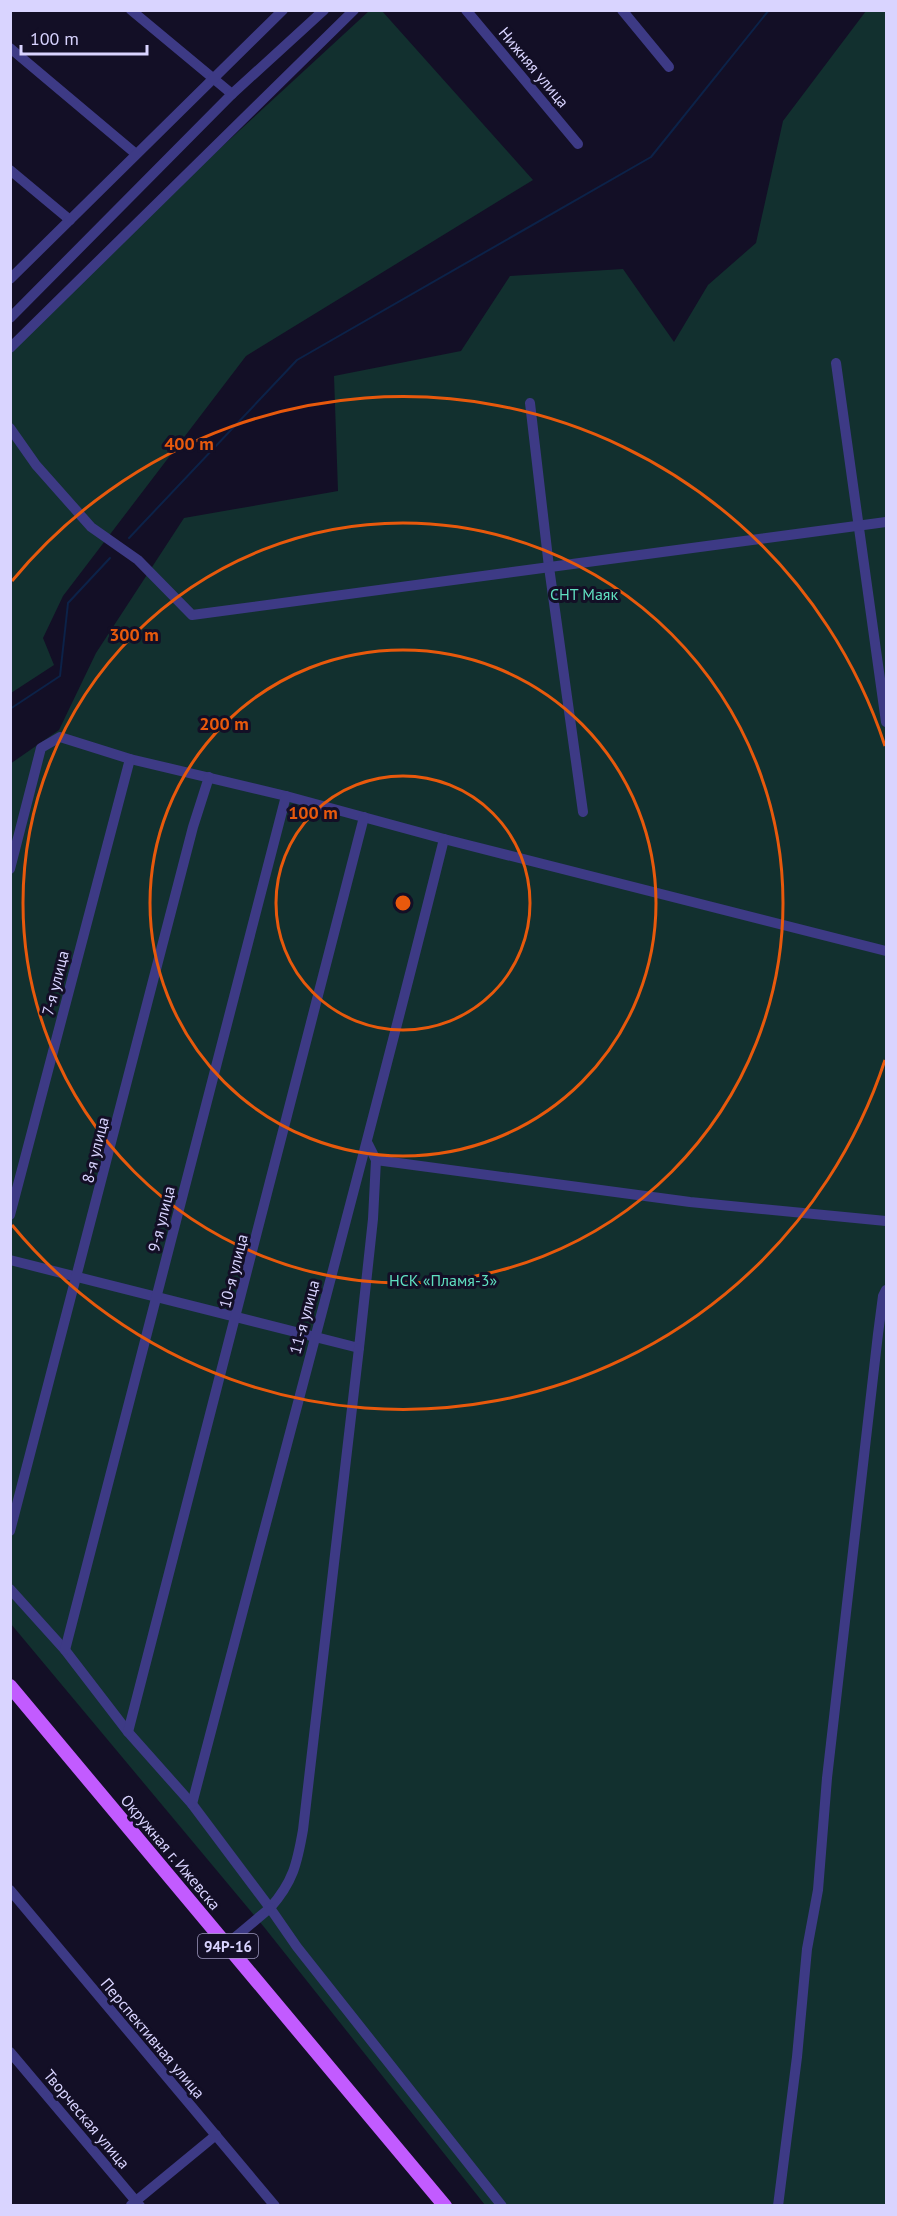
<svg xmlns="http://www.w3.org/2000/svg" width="897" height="2216" viewBox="0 0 897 2216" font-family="'PT Sans',sans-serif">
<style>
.green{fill:#12302f}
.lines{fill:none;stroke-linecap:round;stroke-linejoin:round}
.stream{stroke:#0c2248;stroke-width:2}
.minor{stroke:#3d3a85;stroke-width:10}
.major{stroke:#c25bff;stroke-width:14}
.ring{fill:none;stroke:#e8590c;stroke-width:3}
.labels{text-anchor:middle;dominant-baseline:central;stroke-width:6;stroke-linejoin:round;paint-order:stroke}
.shield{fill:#130f26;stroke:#9e99be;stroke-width:1.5}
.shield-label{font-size:15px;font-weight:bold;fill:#d9d4ff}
.street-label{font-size:16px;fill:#d9d4ff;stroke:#130f26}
.park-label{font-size:16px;fill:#5fe0c0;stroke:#130f26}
.centre{fill:#e8590c;stroke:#130f26;stroke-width:3}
.ring-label{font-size:18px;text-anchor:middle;font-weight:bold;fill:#e8590c;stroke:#130f26;stroke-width:6;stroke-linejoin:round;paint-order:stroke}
</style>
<rect width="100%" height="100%" fill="#130f26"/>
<g class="green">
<polygon points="369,11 382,11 533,180 246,356 63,596 43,638 54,665 11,693 11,341"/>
<polygon points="866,11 886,11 886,2205 485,2205 264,1927 11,1624 10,764 59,730 96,653 184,518 338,491 334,376 461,351 510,276 623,269 674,342 708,285 756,243 783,121"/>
</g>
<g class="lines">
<g class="stream">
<polyline points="129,538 297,360 651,157 769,10"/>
<polyline points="10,709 60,676 68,603 110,558"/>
</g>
<g class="minor">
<polyline points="131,10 232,94"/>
<polyline points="466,10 578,144"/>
<polyline points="622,10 669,67"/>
<polyline points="10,48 136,154"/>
<polyline points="10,170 70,220"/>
<polyline points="10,279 283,10"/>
<polyline points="10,318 232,94 324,10"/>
<polyline points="10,348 354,10"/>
<polyline points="836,363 886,722"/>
<polyline points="530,403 549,567 583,812"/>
<polyline points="10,428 36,465 91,527 138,560 192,615 886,522"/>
<polyline points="10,869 41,748 60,737 130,759 286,796 444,839 886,951"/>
<polyline points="376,1160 690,1202 886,1221"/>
<polyline points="10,1215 130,759"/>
<polyline points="10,1260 359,1348 373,1219 376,1160 368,1144"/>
<polyline points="10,1531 193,827 209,777"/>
<path d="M10 1589 65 1650 128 1732 192 1804 270 1908C293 1882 297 1864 303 1830L359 1348"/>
<polyline points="65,1650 286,796"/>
<polyline points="128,1732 364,817"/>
<path d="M192 1804C276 1482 364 1161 444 839"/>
<polyline points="10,1890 275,2206"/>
<polyline points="227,1944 270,1908 297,1947 502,2206"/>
<polyline points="10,2052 140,2206"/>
<polyline points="131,2205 216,2135"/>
<polyline points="778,2206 797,2057 807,1949 818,1890 827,1778 878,1334 883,1296 886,1290"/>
</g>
<polyline class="major" points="10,1686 445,2206"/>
</g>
<g class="ring">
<circle cx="403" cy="903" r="127"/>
<circle cx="403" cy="903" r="253"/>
<circle cx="403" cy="903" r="380"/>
<path d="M885 1060A507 507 0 0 1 12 1225M12 581A507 507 0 0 1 885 746"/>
</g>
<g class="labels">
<rect class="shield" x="198" y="1934" width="60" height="24" rx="4.5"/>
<g class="shield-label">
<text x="228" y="1946">94Р-16</text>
</g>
<g class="street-label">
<text transform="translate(534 67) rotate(50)">Нижняя улица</text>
<text transform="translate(55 983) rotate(-76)">7-я улица</text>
<text transform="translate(95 1150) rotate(-76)">8-я улица</text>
<text transform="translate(161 1219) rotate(-76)">9-я улица</text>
<text transform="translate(233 1271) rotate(-76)">10-я улица</text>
<text transform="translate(304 1317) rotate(-75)">11-я улица</text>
<text transform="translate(171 1852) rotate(50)">Окружная г. Ижевска</text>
<text transform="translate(153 2038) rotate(50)">Перспективная улица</text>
<text transform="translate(87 2119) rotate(50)">Творческая улица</text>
</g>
<g class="park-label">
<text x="584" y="594">СНТ Маяк</text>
<text x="443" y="1280">НСК «Пламя-3»</text>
</g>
</g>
<circle cx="403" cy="903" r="9" class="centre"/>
<g class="ring-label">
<text x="189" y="450">400 m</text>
<text x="134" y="641">300 m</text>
<text x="224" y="730">200 m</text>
<text x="313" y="819">100 m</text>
</g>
<rect width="897" height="2216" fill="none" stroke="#d9d4ff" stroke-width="24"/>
<path d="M21 45v9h126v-9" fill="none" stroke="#d9d4ff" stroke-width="3"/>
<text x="30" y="45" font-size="18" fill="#d9d4ff" stroke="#130f26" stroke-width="4.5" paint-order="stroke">100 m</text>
</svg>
